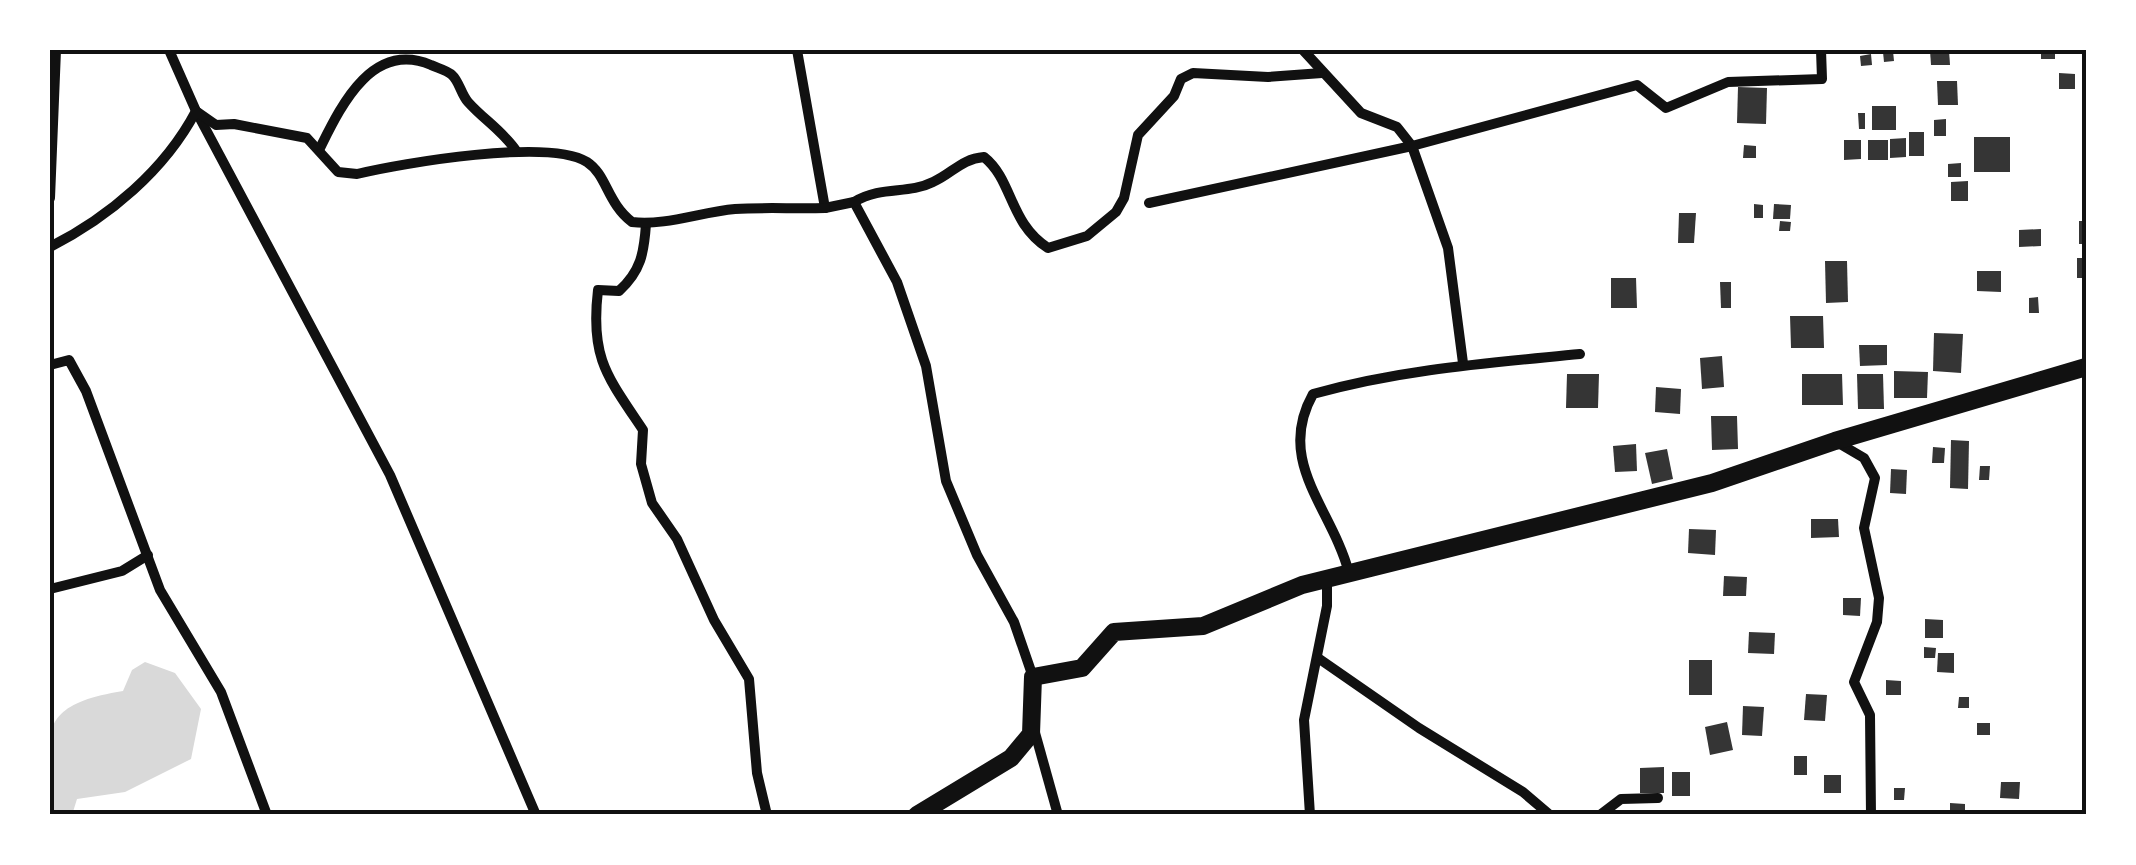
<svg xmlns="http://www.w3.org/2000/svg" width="2136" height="865" viewBox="0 0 2136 865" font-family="'Asap Condensed',sans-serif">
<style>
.water{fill:#d9d9d9}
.building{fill:#353535}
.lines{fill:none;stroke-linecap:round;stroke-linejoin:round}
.minor{stroke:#111;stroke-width:10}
.secondary{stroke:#111;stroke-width:18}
.neatline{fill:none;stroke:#111;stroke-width:4}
</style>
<rect width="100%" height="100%" fill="#fff"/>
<path class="water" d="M145 662 175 673 201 709 191 759 125 792 77 799 72 815H50C50 737 30 706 123 691L132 670Z"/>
<g class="building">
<polygon points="1930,50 1949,50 1950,65 1931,65"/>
<rect x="2041" y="50" width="14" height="9"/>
<polygon points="1893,51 1894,61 1884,62 1883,52"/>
<polygon points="1871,54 1872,65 1861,66 1860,56"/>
<polygon points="2059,73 2075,74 2075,89 2059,89"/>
<polygon points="1937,81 1957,81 1958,105 1938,105"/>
<polygon points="1738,87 1767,88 1766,124 1737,123"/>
<rect x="1872" y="106" width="24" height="24"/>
<polygon points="1858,113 1865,113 1865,129 1859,129"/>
<polygon points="1946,119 1946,136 1934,136 1934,120"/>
<rect x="1909" y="132" width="15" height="24"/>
<rect x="1974" y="137" width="36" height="35"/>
<polygon points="1906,138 1906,157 1890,158 1890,139"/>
<polygon points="1844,140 1861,140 1861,159 1844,160"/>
<rect x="1868" y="140" width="20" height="20"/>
<polygon points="1744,145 1756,146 1756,158 1743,158"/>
<polygon points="1961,163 1961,177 1948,177 1948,164"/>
<polygon points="1968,181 1968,201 1951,201 1951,182"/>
<polygon points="1754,204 1763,205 1763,218 1754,218"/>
<polygon points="1774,204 1791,205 1790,219 1773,219"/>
<polygon points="1679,213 1696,213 1694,243 1678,243"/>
<polygon points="1780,221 1791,222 1790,231 1779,231"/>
<rect x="2079" y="221" width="7" height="23"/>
<polygon points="2041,229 2041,246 2019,247 2019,230"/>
<rect x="2077" y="258" width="9" height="20"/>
<polygon points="1825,261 1847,261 1848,302 1826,303"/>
<polygon points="1977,271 2001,271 2001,292 1977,291"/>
<polygon points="1611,278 1636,278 1637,308 1611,308"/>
<polygon points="1720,282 1731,282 1731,308 1721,308"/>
<polygon points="2038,297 2039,313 2029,313 2029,298"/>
<polygon points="1790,316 1823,316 1824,348 1791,348"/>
<polygon points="1934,333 1963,334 1961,373 1933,371"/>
<polygon points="1859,345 1887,345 1887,365 1860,366"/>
<polygon points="1722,356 1724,387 1702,389 1700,358"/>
<polygon points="1894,371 1928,372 1927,398 1894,398"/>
<polygon points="1567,374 1599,374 1598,408 1566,408"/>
<polygon points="1802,374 1842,374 1843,405 1802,405"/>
<polygon points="1857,374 1883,374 1884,409 1858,409"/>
<polygon points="1656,387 1681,389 1680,414 1655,412"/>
<polygon points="1711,416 1737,416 1738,449 1712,450"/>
<polygon points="1951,440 1969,441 1968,489 1950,488"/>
<polygon points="1636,444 1637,471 1615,472 1613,446"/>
<polygon points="1933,447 1945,448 1944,463 1932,463"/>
<polygon points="1667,449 1673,479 1652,484 1645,453"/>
<polygon points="1980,466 1990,466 1989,480 1979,480"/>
<polygon points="1891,469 1907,470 1906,494 1890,493"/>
<polygon points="1811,519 1838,519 1839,537 1811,538"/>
<polygon points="1689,529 1716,530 1715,555 1688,553"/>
<polygon points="1724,576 1747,577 1746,596 1723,596"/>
<polygon points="1843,598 1861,598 1860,616 1843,615"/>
<polygon points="1925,619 1943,620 1943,638 1925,638"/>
<polygon points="1749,632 1775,633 1774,654 1748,653"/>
<polygon points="1924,647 1936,648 1935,658 1924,658"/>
<polygon points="1938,653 1954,653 1954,673 1937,672"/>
<rect x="1689" y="660" width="23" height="35"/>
<polygon points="1886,680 1901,681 1901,695 1886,695"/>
<polygon points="1806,694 1827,695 1825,721 1804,720"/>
<polygon points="1959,697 1969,697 1969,708 1958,708"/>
<polygon points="1743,706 1764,707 1762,736 1742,735"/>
<polygon points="1727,722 1733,750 1710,755 1705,727"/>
<rect x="1977" y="723" width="13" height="12"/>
<rect x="1794" y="756" width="13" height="19"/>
<polygon points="1664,767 1664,793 1640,793 1640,768"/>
<rect x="1672" y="772" width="18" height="24"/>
<rect x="1824" y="775" width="17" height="18"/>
<polygon points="2001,782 2020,782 2019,799 2000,798"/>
<polygon points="1894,788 1905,788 1904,800 1894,800"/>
<polygon points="1950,803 1965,804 1965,812 1950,811"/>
</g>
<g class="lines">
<g class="minor">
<polyline points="169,50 196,111 390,475 536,815"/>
<polyline points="797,50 825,208 854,202 897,282 926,366 946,481 977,555 1014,622 1033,677"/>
<polyline points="1303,50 1361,113 1397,127 1412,146 1448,248 1463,363"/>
<path d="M320 148C341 106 372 40 431 65 437 68 447 70 452 75 459 81 461 94 468 102 484 120 503 131 517 152"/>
<polyline points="50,198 56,50"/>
<path d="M854 202C883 185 907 195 933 182 953 173 961 159 984 157 1013 180 1009 223 1048 248L1087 236 1116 212 1124 198 1138 135 1174 96 1181 79 1193 73 1268 77 1322 73"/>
<polyline points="1149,203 1412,146 1637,85 1666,108 1728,82 1822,79 1821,50"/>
<path d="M646 224C644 253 641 271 619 291L598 290C590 358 607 376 643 430L641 464 652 503 677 539 714 620 749 679 757 773 767 815"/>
<path d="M50 247C109 217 165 170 196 111L216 125 234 124 307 138 338 172 357 174C403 163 549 138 587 162 607 175 607 203 632 222 665 226 701 212 735 209 765 207 795 209 825 208"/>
<polyline points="50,365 69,360 86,391 160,590 221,692 267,815"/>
<polyline points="1835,441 1864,458 1875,478 1864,528 1879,598 1877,622 1854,682 1870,715 1871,815"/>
<path d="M1349 573C1332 508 1275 462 1313 394 1402 369 1489 363 1580 354"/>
<polyline points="50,589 122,571 148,555"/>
<polyline points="1318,658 1419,728 1523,792 1550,815"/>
<polyline points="1034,729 1058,815"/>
<polyline points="1310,815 1304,720 1327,606 1327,579"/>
<polyline points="1600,815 1621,799 1658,798"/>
</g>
<polyline class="secondary" points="917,815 1011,758 1031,734 1033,677 1082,668 1114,632 1203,626 1302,585 1712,483 1835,441 2086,367"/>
</g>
<rect width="2136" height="865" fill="none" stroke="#ffffff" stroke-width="105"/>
<rect x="52" y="52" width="2032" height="760" class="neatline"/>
</svg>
